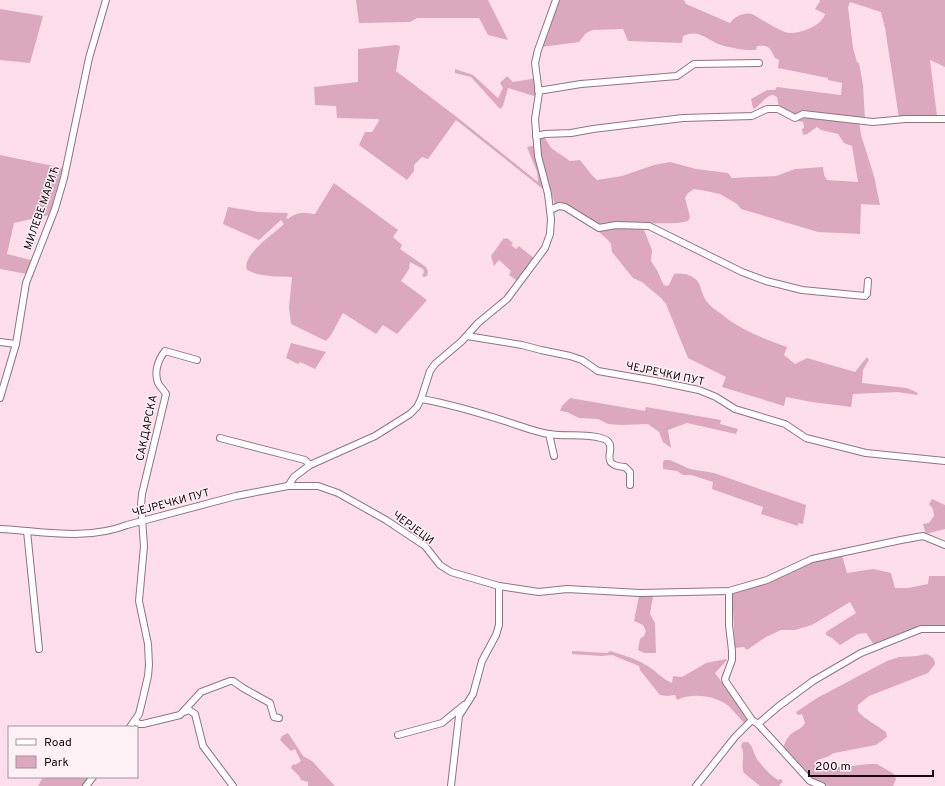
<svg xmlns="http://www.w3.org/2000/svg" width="945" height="786" viewBox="0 0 945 786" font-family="Overpass,sans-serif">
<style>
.green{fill:#dba8bd}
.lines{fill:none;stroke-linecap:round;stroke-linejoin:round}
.minor-casing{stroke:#917480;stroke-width:8}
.minor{stroke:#fff;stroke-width:6}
.labels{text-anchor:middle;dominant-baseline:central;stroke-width:3;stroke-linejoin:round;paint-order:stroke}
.street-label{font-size:11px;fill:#160c10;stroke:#fef1f6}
</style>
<rect width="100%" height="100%" fill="#fedeea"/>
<g class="green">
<polygon points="356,0 488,0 508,40 488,35 479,18 417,18 410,22 359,23"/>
<path d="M558 0H684L686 4 730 23C735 16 744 12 752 14 763 20 774 28 785 32 797 36 822 26 825 14L815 9 820 1 819 0H945V67L930 60 937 116 899 118 885 28 881 12 850 2 848 7 853 48 857 62 859 63 863 85 865 120H859L861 135 874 176 880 205 861 204 860 234 818 232 741 209 737 204 720 194 706 191 694 189 688 193 685 198 690 217 688 221C674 225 658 222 643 224L644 230 652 250 651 261 658 272 663 284 666 286 669 285 674 274C684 272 697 276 700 286 702 292 704 299 708 303 711 307 716 310 720 313 740 330 763 338 787 347L784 355 795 364 807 358 855 372 867 357 869 360 863 370 862 383 907 388 918 393 917 395 898 392 853 394 851 407 812 402 786 397 784 406 722 387 726 377 688 358 666 304 661 298 642 282 633 278 612 252 611 244 608 240 591 225 562 208H556L540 156 539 138H545L551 148 570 161 580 160 591 174 597 180 622 176 654 165 670 162 696 169 728 173 732 178 776 176 795 169 823 167 824 175 827 180 858 182 852 146 844 143 838 134 821 130 817 127 807 134 803 135 802 129 804 128 803 122 798 121V115L779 107 777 97 773 95C765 96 761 105 754 109L753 108 751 99 767 90H775L777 87 841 95 842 83 828 80V78L778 68 779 60 775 58C770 48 769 45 757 46L756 50C749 50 741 50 734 48 729 47 723 46 718 44 705 38 698 29 683 36L682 43 628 41 623 29 593 30 586 33 579 42 541 47Z"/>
<polygon points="0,9 43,16 30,63 0,60"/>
<polygon points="396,45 400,46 396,71 458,118 538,182 537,172 527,147 537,145 548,193 456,120 428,159 422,157 414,165 414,171 407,180 359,145 365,132 372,132 379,121 378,119 337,118 336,106 315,105 314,87 358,82 358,49"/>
<polygon points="455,69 473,75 498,98 503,88 500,83 507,76 513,82 537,78 539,97 535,119 531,118 537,97 508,88 503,106 500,109 471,77 455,73"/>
<polygon points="0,155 63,168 49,215 14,223 7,254 31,260 27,274 0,269"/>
<path d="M334 183 398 230 393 237 402 245 400 249 426 267 428 272 427 276 424 277 422 276 424 272 423 269 410 262 409 269 401 281 427 300 397 334 383 325 376 334 343 313 331 335 326 341 291 324 289 308 292 277C278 276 260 277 247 270 241 255 274 234 284 224L281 220 259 240 223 224 228 207 259 212 287 213 288 215 286 217 288 219C298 211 303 213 315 214Z"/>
<polygon points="504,238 505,239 507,238 513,243 511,245 516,249 519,246 536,260 519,282 509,275 511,271 499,260 494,266 491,256"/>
<polygon points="291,343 326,352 315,369 300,362 298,364 286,358"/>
<polygon points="570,398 645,411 646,407 721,420 720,424 738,429 736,434 687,423 668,430 671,448 663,442 659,432 648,424 622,425 608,424 598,419 579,418 567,412 560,411 562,406"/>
<polygon points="664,460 670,460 690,469 714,473 806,505 803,524 798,523 798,526 761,514 763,507 712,489 713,482 691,475 683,475 677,471 663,469 663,463"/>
<polygon points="932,499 945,505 945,529 926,534 923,524 929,523 934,516 933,509 929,504"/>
<polygon points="842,555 847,573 873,569 891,573 895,588 908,588 928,584 929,576 945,576 945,626 930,626 874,645 866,633 858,634 840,645 832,638 826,635 826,632 856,613 850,602 812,625 795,630 781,630 766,637 747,650 744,647 735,648 732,592 814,561"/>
<polygon points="639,596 653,596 650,614 655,623 656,653 644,653 638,650 640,639 644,636 646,631 643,625 634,621"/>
<path d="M572 651 607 653 610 651C622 655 635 658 646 665 655 670 662 679 672 683L673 676 682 677 706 663 726 659 727 660 715 673 750 720 745 724C739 718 733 709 726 704 711 695 692 693 677 700L675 695 667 696 660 695 640 670 639 666 612 655 602 656 572 654Z"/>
<path d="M926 654C931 656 935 658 935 664L928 673 869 696 858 705C858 707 857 709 858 711 860 716 881 728 886 732L887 737 876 745 834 753 827 757 817 760 828 766 842 767 870 764H877L894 774 896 779 893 786H829L815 782 800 769 797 771 782 755C783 748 785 739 791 734 796 730 802 729 805 723L802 714 798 715 796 712 817 698 887 661 899 657 917 656Z"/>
<polygon points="288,733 303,756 312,761 335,786 308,786 308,782 301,780 299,776 291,768 292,765 297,764 301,761 295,749 291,751 280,740 282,736"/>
<path d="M743 742H748C754 748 753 752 757 759 762 766 770 775 778 780L781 779 783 781 779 786H760L744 773C740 764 746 756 741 746Z"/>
<polygon points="43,777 91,777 85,786 38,786"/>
</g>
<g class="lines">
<g class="minor-casing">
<g id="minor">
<polyline points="538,91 581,84 677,76 694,64 759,63"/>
<polyline points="536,136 545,134 571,133 593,129 683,118 752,116 767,109 778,109 795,118 803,114 873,122 905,119 945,119"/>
<polyline points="550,210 559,206 565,207 599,228 616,225 649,226 742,272 766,281 802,290 865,296 867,294 868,281"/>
<polyline points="467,336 522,345 541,350 570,356 582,360 598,371 655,381 699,390 716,397 735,409 785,424 806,438 866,453 945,461"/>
<polyline points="0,342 16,344"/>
<polyline points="0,398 16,344 26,283 55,209 64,178 89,58 106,0"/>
<path d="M421 399C450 404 480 413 508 422 521 426 535 432 549 434 566 437 584 433 601 438 624 444 593 465 625 467L630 472V485"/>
<polyline points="549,434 554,456"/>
<polyline points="220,438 305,460 310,465"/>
<polyline points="288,486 318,486 338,493 386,520 425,546 440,565 451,572 499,586 539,592 567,589 640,593 729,591 767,580 812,559 901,540 923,536 945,545"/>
<path d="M0 529C42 531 86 541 127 525L236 496 288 486 294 477 310 465 375 436 410 414 417 407 421 399 430 371 435 364 462 341 478 323 507 299 545 248 550 234 551 219 548 194 538 156 535 119 539 93 535 63 538 50 556 0"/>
<polyline points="27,531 39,649"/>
<polyline points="729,591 729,625 732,651 732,660 725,679 726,682 752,720"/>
<polyline points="184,712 189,710 195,714 203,746 233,786"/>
<polyline points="135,721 139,724 143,724 180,715 201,692 230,681 233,681 243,688 270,703 274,717 279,718"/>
<polyline points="758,724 779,706 813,681 861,653 921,629 945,629"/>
<path d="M130 727 139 714 142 702 148 676 149 665 148 644 139 601 144 546 141 505 142 494 166 394C164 390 160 387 158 383 154 372 158 360 165 351L197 360"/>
<polyline points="398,735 442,723 464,705"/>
<polyline points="86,786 93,777"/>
<polyline points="451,786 459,716 473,694 482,661 496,635 499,625 499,586"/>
<polyline points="696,786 735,737 752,720 758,724 810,781 822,786"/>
</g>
</g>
<use href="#minor" class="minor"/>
</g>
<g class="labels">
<g class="street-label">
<text transform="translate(42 208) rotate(-71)">МИЛЕВЕ МAРИЋ</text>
<text transform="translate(665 374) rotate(12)">ЧЕЈРЕЧКИ ПУТ</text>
<text transform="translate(147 428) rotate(-78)">САКДАРСКА</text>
<text transform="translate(171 503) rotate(-15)">ЧЕЈРЕЧКИ ПУТ</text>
<text transform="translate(413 528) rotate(36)">ЧЕРЈЕЦИ</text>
</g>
</g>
<rect x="8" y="726" width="130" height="52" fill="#fef1f6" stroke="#a1959a"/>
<rect x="16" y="739" width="20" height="6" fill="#ffffff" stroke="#a1959a"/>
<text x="44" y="746" font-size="12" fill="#160c10">Road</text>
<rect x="16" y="756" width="20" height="12" fill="#dba8bd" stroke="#a1959a"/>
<text x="44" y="766" font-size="12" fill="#160c10">Park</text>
<path d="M809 770v6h124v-6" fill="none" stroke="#160c10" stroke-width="2"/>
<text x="815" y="770" font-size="12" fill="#160c10" stroke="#fef1f6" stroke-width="3" paint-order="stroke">200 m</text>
</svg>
